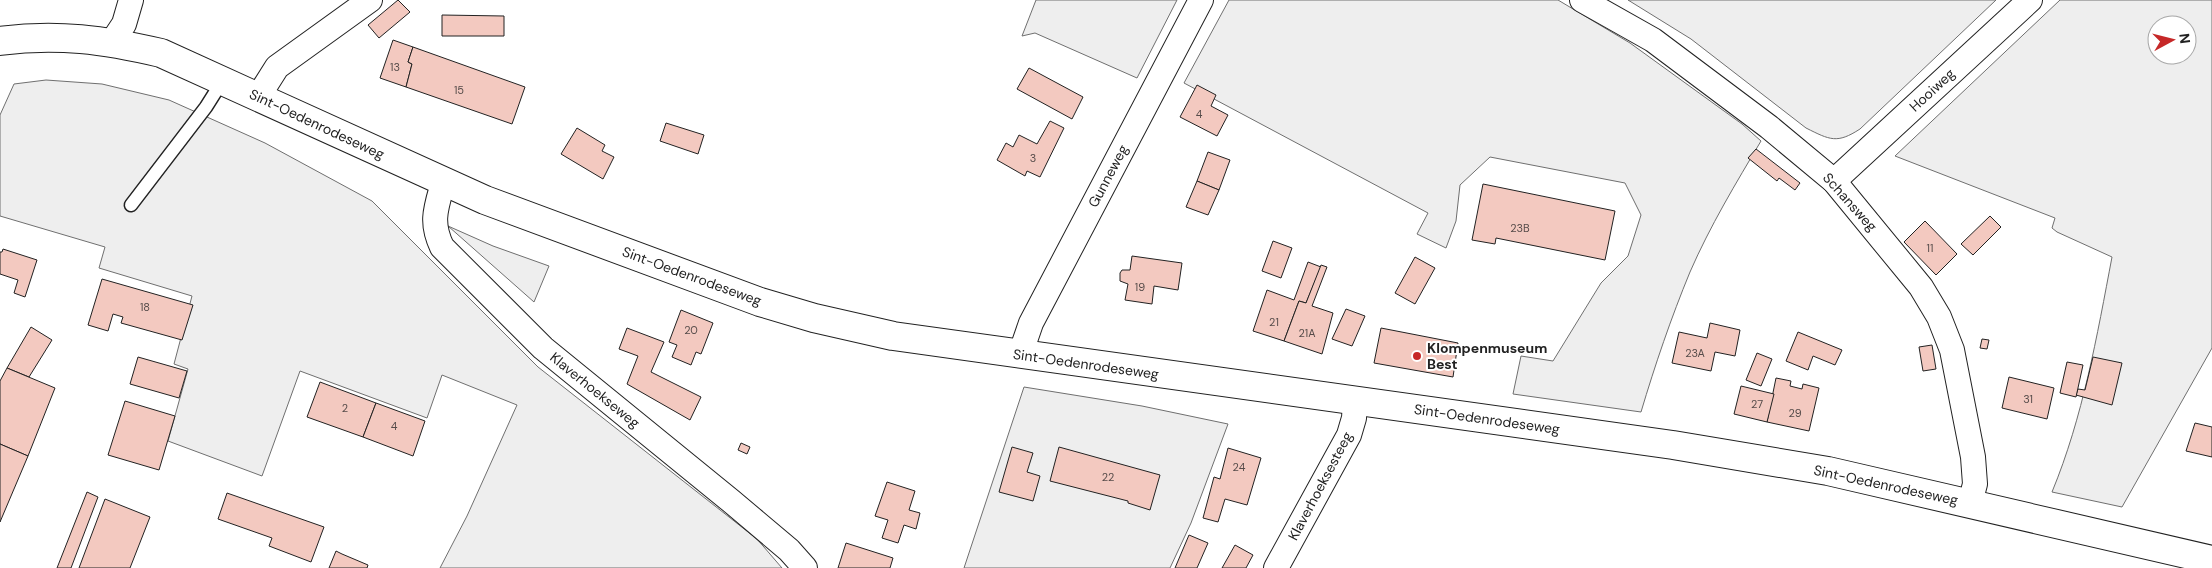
<svg xmlns="http://www.w3.org/2000/svg" width="2212" height="568" viewBox="0 0 2212 568" font-family="'DM Sans',sans-serif">
<style>
.green{fill:#eee;stroke:#6f6f6f;fill-rule:evenodd}
.building{fill:#f3c9c0;stroke:#222}
.lines{fill:none;stroke-linecap:round;stroke-linejoin:round}
.lane-casing{stroke:#222;stroke-width:15}
.street-casing{stroke:#222;stroke-width:26}
.secondary-casing{stroke:#222;stroke-width:30}
.lane{stroke:#fff;stroke-width:12}
.street{stroke:#fff;stroke-width:24}
.secondary{stroke:#fff;stroke-width:28}
.poi-dot{fill:#c62828;stroke:#fff;stroke-width:2}
.labels{text-anchor:middle;dominant-baseline:central;stroke-width:4;stroke-linejoin:round;paint-order:stroke}
.number-label{font-size:11px;fill:#564c4a}
.street-label{font-size:14px;fill:#222;stroke:#fff}
.poi-label{font-size:14px;font-weight:bold;fill:#222;stroke:#fff;text-anchor:start}
</style>
<rect width="100%" height="100%" fill="#fff"/>
<g class="green">
<polygon points="1036,0 1177,0 1137,78 1035,33 1022,36"/>
<path d="M1229 0H1558L1630 43 1742 124 1761 141C1736 183 1710 226 1690 272 1671 318 1655 365 1641 412L1513 394 1521 356 1553 361 1601 283 1628 256 1641 215 1625 183 1490 157 1460 185 1456 221 1446 248 1417 234 1428 213 1184 83Z"/>
<path d="M1628 0H1996L1860 129C1837 144 1830 140 1806 128L1691 39Z"/>
<path d="M2060 0H2212V348L2122 507 2052 492C2083 417 2097 336 2112 257L2057 232 2052 228 2055 218 1895 156ZM2157 25H2187V55H2157Z"/>
<polygon points="46,80 102,84 169,100 265,143 372,201 538,367 757,539 782,568 440,568 467,516 517,405 442,375 427,418 300,371 262,476 168,441 188,369 174,364 192,296 99,268 105,247 0,216 0,115 14,84"/>
<polygon points="448,226 493,246 549,266 534,302"/>
<polygon points="1024,387 1142,406 1228,424 1191,523 1170,568 964,568"/>
</g>
<g class="building">
<polygon points="398,0 410,12 379,38 368,25"/>
<polygon points="442,15 504,16 504,36 442,36"/>
<polygon points="393,40 413,47 408,62 412,64 406,87 380,78"/>
<polygon points="413,47 525,87 512,124 406,87 412,64 408,62"/>
<polygon points="1029,68 1083,97 1072,119 1017,89"/>
<polygon points="1197,85 1216,95 1211,106 1228,115 1217,136 1180,117"/>
<polygon points="1050,121 1064,128 1040,177 1027,171 1025,176 997,160 1006,143 1013,147 1019,135 1037,144"/>
<polygon points="666,123 704,135 698,154 660,141"/>
<polygon points="577,128 605,145 602,151 614,157 603,179 561,154"/>
<polygon points="1756,149 1800,183 1795,190 1779,178 1777,181 1748,158"/>
<polygon points="1208,152 1230,160 1219,190 1197,181"/>
<polygon points="1197,181 1219,190 1208,215 1186,207"/>
<polygon points="1483,184 1615,211 1605,260 1496,238 1495,244 1472,240"/>
<polygon points="1990,216 2001,227 1973,255 1961,244"/>
<polygon points="1925,221 1957,254 1936,275 1904,242"/>
<polygon points="1273,241 1292,248 1281,278 1262,271"/>
<polygon points="3,249 37,260 25,297 14,293 18,280 0,274 0,252 2,252"/>
<polygon points="1132,256 1182,263 1178,290 1154,286 1152,304 1125,300 1128,284 1120,281 1120,273 1122,270 1130,270"/>
<polygon points="1415,257 1435,268 1415,304 1395,293"/>
<polygon points="1308,262 1321,267 1306,303 1299,301 1284,341 1253,331 1267,290 1294,300"/>
<polygon points="1321,265 1327,267 1312,306 1333,313 1322,354 1284,341 1299,301 1306,303"/>
<polygon points="102,279 193,305 182,340 121,323 123,317 113,314 108,331 88,325"/>
<polygon points="1346,309 1365,316 1352,346 1332,339"/>
<polygon points="681,310 713,323 701,354 696,352 691,365 672,357 677,345 669,342"/>
<polygon points="1710,323 1740,330 1735,356 1715,352 1711,371 1672,363 1679,332 1707,338"/>
<polygon points="31,327 52,340 29,377 7,368"/>
<polygon points="627,328 664,342 651,372 701,397 690,420 627,384 638,356 619,349"/>
<polygon points="1381,328 1458,343 1453,377 1374,363"/>
<polygon points="1798,332 1842,350 1835,365 1813,356 1808,370 1786,361"/>
<polygon points="1982,339 1989,340 1987,349 1980,348"/>
<polygon points="1932,345 1936,369 1923,371 1919,347"/>
<polygon points="1757,353 1772,359 1761,386 1746,380"/>
<polygon points="138,357 187,371 179,398 130,384"/>
<polygon points="2093,357 2122,363 2112,405 2076,395 2078,389 2085,390"/>
<polygon points="2067,362 2083,365 2076,397 2060,393"/>
<polygon points="7,368 55,388 28,456 0,444 0,381"/>
<polygon points="2009,377 2054,388 2047,419 2002,408"/>
<polygon points="1776,378 1791,381 1790,386 1802,389 1803,384 1819,388 1809,431 1767,422"/>
<polygon points="320,382 376,403 363,437 307,417"/>
<polygon points="1741,386 1774,394 1767,422 1734,414"/>
<polygon points="125,401 175,416 159,470 108,455"/>
<polygon points="376,403 425,421 413,456 363,437"/>
<polygon points="2195,423 2212,427 2212,457 2186,451"/>
<polygon points="741,443 750,447 747,454 738,450"/>
<polygon points="0,444 28,456 0,522"/>
<polygon points="1012,447 1033,453 1027,472 1040,476 1033,501 999,492"/>
<polygon points="1059,447 1160,475 1150,510 1128,503 1128,501 1050,481"/>
<polygon points="1228,448 1261,458 1247,505 1225,499 1218,522 1203,518 1214,477 1220,479"/>
<polygon points="887,482 915,491 909,510 920,513 916,529 904,525 898,543 882,538 888,520 875,516"/>
<polygon points="87,492 98,497 71,568 57,568"/>
<polygon points="227,493 324,527 311,562 269,546 272,538 218,519"/>
<polygon points="105,499 150,517 130,568 79,568"/>
<polygon points="1189,535 1208,543 1197,568 1175,568"/>
<polygon points="846,543 893,558 890,568 838,568"/>
<polygon points="1235,545 1253,555 1246,568 1222,568"/>
<polygon points="336,551 342,554 368,565 367,568 329,568"/>
</g>
<g class="lines">
<g class="lane-casing">
<polyline id="lane" points="131,205 206,107 223,80"/>
</g>
<g class="street-casing">
<g id="street">
<polyline points="1582,0 1653,40 1769,127 1834,181 1921,287 1939,317 1952,350 1973,457 1975,484 1970,503"/>
<polyline points="112,42 124,24 131,0"/>
<polyline points="258,97 277,67 370,0"/>
<polyline points="1834,181 2030,0"/>
<path d="M443 183C436 208 430 222 442 247L543 348 731 501 789 550 805 568"/>
<polyline points="1020,355 1031,323 1201,0"/>
<polyline points="1276,568 1349,435 1354,418 1355,402"/>
</g>
</g>
<g class="secondary-casing">
<path id="secondary" d="M0 41C57 33 105 40 161 53L485 200 760 302 814 318 893 336 1673 445 1828 471 2212 560"/>
</g>
<use href="#lane" class="lane"/>
<use href="#street" class="street"/>
<use href="#secondary" class="secondary"/>
</g>
<circle class="poi-dot" cx="1417" cy="356" r="5"/>
<g class="labels">
<g class="number-label">
<text x="395" y="67">13</text>
<text x="459" y="90">15</text>
<text x="1199" y="114">4</text>
<text x="1033" y="158">3</text>
<text x="1520" y="228">23B</text>
<text x="1930" y="248">11</text>
<text x="1140" y="287">19</text>
<text x="145" y="307">18</text>
<text x="1274" y="322">21</text>
<text x="691" y="330">20</text>
<text x="1307" y="333">21A</text>
<text x="1695" y="353">23A</text>
<text x="2028" y="399">31</text>
<text x="1757" y="404">27</text>
<text x="345" y="408">2</text>
<text x="1795" y="413">29</text>
<text x="394" y="426">4</text>
<text x="1239" y="467">24</text>
<text x="1108" y="477">22</text>
</g>
<g class="street-label">
<text transform="translate(1932 90) rotate(-43)">Hooiweg</text>
<text transform="translate(317 124) rotate(25)">Sint-Oedenrodeseweg</text>
<text transform="translate(1108 176) rotate(-62)">Gunneweg</text>
<text transform="translate(1850 202) rotate(48)">Schansweg</text>
<text transform="translate(692 276) rotate(20)">Sint-Oedenrodeseweg</text>
<text transform="translate(1086 364) rotate(8)">Sint-Oedenrodeseweg</text>
<text transform="translate(595 390) rotate(39)">Klaverhoekseweg</text>
<text transform="translate(1487 419) rotate(8)">Sint-Oedenrodeseweg</text>
<text transform="translate(1886 485) rotate(12)">Sint-Oedenrodeseweg</text>
<text transform="translate(1320 486) rotate(-62)">Klaverhoeksesteeg</text>
</g>
<g class="poi-label">
<text x="1427" y="348">Klompenmuseum<tspan x="1427" dy="16">Best</tspan></text>
</g>
</g>
<g transform="translate(2172 40) rotate(83)"><circle r="24" fill="#ffffff" stroke="#a7a7a7"/>
<path d="M0-4L9 19L0 12L-9 19Z" fill="#c62828"/>
<text y="-8" font-size="14" font-weight="bold" text-anchor="middle" fill="#222222">N</text>
</g>
</svg>
